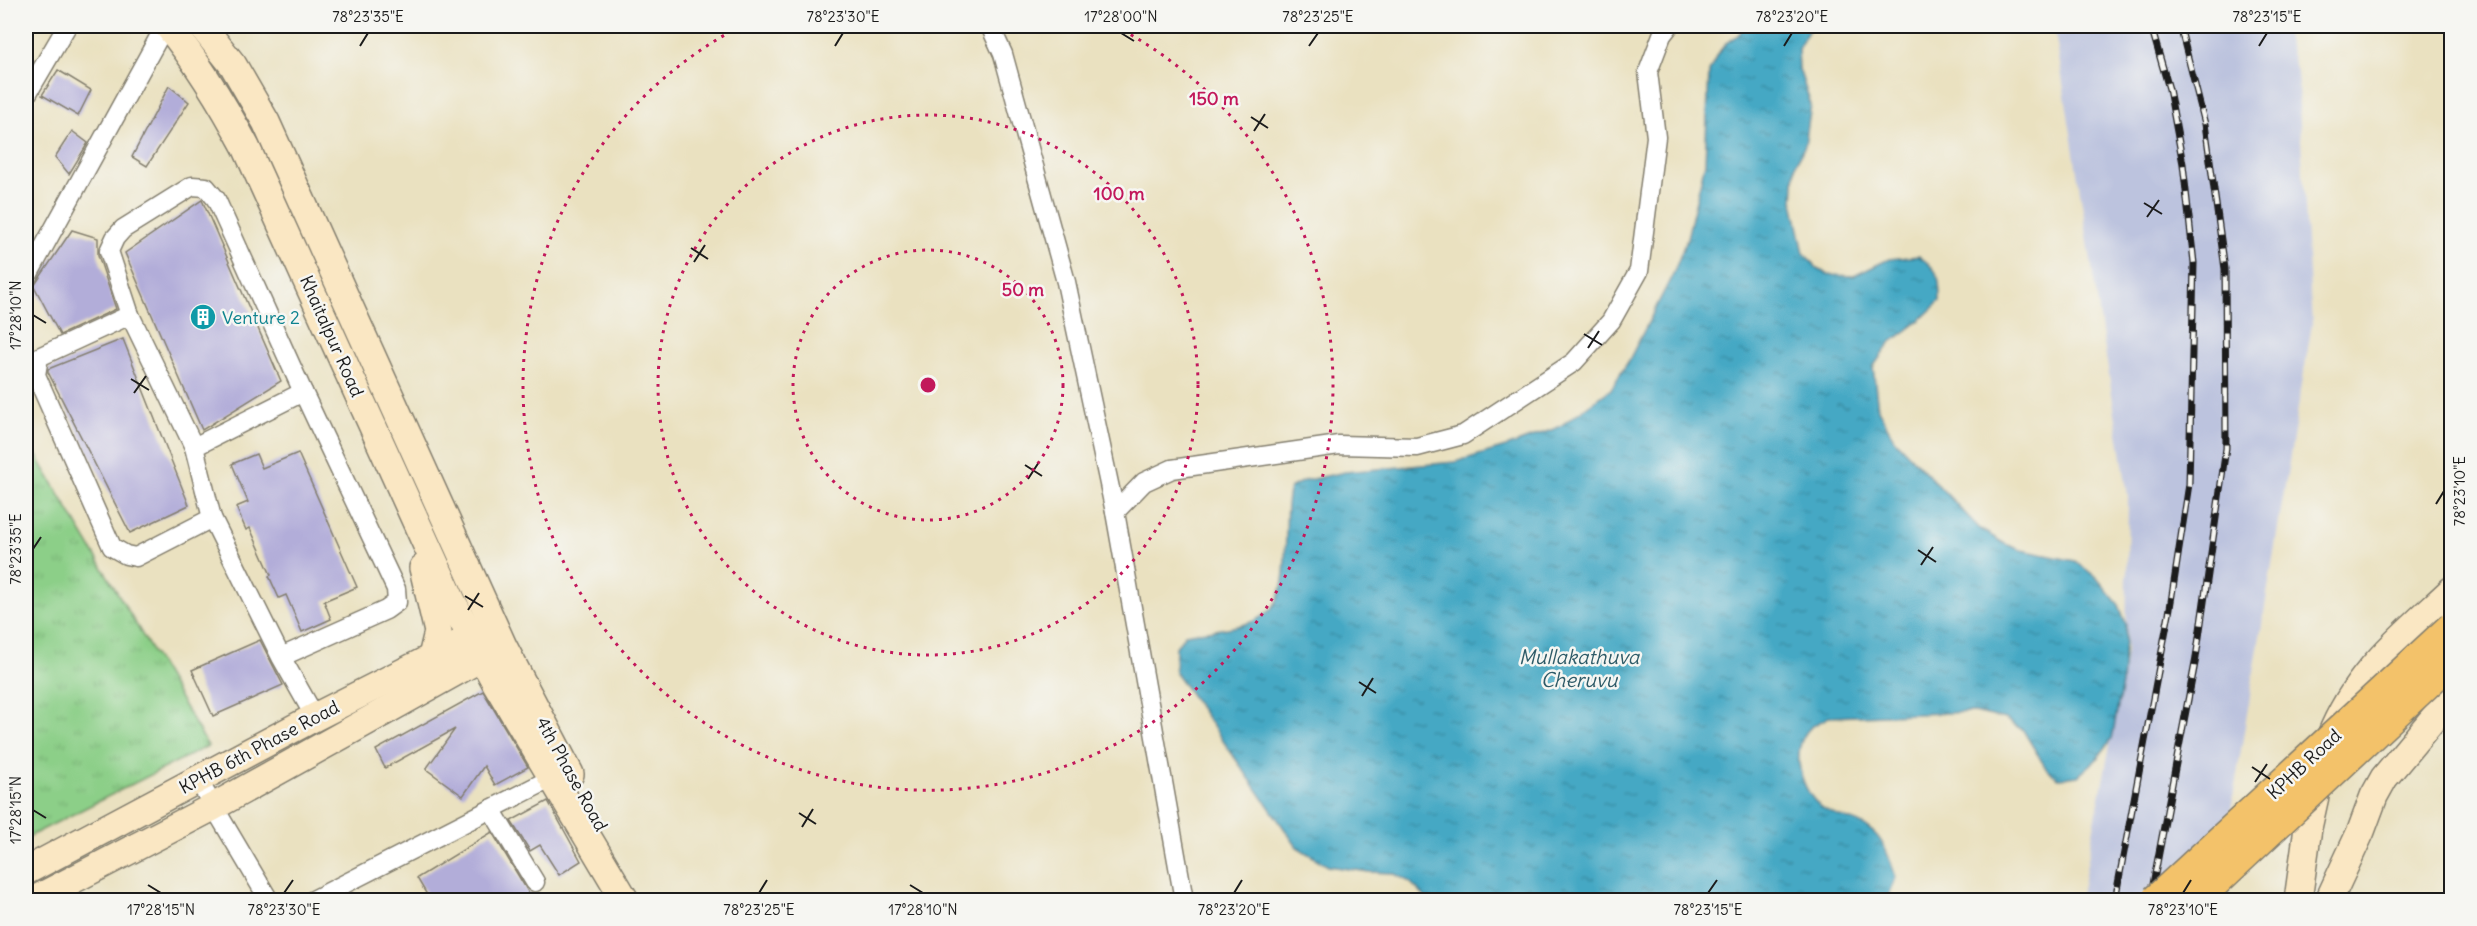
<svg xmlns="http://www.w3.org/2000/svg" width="2477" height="926" viewBox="0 0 2477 926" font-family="Delius,sans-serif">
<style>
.industrial{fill:#bcc3de}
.grass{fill:url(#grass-tufts);stroke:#547652;stroke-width:1.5}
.water{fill:url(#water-ripples);stroke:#306270;stroke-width:1.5}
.building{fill:#b2add9}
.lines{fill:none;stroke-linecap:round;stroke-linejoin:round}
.street-casing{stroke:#837e6e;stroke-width:21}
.secondary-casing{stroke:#837e6e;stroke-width:30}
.street{stroke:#fff;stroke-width:18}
.secondary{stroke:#fae7c3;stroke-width:27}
.rail-casing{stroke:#1c1c1c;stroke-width:7}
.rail{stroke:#f6f6f2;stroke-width:4.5;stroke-dasharray:14;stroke-linecap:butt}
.primary-bridge-casing{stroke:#837e6e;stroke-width:33;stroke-linecap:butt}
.primary-bridge{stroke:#f3c26a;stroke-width:30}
.ticks{fill:none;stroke:#1c1c1c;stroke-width:2}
.ring{fill:none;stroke:#c2185b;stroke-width:3;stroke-dasharray:3 6}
.labels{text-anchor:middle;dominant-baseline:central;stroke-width:5;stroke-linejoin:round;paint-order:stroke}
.culture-label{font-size:18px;fill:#0d838f;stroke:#f6f6f2;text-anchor:start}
.street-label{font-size:18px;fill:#1c1c1c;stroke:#f6f6f2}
.water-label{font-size:20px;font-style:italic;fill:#2e5b68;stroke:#f6f6f2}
.centre{fill:#c2185b;stroke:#f6f6f2;stroke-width:3}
.ring-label{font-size:18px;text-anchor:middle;font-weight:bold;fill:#c2185b;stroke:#f6f6f2;stroke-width:5;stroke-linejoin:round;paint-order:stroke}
.neatline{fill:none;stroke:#1c1c1c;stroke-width:2}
.ticks-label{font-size:15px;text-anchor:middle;fill:#1c1c1c}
</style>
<defs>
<pattern id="grass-tufts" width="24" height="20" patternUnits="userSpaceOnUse" patternTransform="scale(1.5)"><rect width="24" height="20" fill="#8ccf88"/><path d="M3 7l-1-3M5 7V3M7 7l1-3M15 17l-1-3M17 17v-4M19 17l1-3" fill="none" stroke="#78b175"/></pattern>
<pattern id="water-ripples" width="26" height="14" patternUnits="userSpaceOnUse" patternTransform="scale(1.5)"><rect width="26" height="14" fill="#44a8c4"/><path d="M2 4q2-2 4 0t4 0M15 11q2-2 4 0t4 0" fill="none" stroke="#38889e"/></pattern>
</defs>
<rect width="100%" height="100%" fill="#f6f6f2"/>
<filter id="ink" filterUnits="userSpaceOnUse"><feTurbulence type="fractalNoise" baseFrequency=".0167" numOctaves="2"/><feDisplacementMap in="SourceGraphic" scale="12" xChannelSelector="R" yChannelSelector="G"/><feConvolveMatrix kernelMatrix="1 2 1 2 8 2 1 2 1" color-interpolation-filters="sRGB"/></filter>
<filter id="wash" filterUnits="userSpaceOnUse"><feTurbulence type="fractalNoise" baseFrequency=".008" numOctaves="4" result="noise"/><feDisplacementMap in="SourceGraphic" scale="24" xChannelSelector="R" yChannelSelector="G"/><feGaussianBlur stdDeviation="1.35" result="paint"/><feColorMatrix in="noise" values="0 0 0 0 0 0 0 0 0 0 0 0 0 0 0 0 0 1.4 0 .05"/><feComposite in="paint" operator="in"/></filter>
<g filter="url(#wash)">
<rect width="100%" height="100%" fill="#eae1c0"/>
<polygon class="industrial" points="2054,26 2283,26 2297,72 2312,324 2216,900 2080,900 2122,683 2126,651 2128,496"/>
<polygon class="grass" points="26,438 208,746 26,838"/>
<path class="water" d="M1746 26H1811L1798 49 1799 69 1811 105 1805 145 1795 166 1793 202 1804 253 1815 266 1828 275 1854 276 1889 259 1919 256C1939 271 1940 275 1940 301L1919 321 1890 343 1873 367 1878 409 1894 439 1980 529 2005 544 2021 550 2075 561 2096 577 2119 605 2126 624 2122 683 2112 739 2096 760 2078 776 2059 778 2047 770 2023 730 2005 719 1974 712 1829 717C1823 721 1814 724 1809 729 1789 750 1801 793 1823 808 1838 818 1859 819 1873 832 1886 843 1890 862 1896 877L1887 900H1428L1410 882 1393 873 1369 872 1328 866 1297 847 1175 672 1176 647 1185 634C1215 629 1263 630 1278 599 1286 580 1285 554 1286 534 1287 518 1285 504 1290 488L1303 481 1345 472 1455 462 1509 446 1559 427 1611 389 1628 362 1674 272 1687 238 1705 163 1709 72 1717 55 1726 43 1738 35Z"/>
<g id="blocks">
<g class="building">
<polygon points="58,70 91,90 78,116 42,95"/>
<polygon points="169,86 189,102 147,166 132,157"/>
<polygon points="72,131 88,143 69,174 55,157"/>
<polygon points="202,200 281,381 202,430 125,253"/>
<polygon points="72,230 98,238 98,255 116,309 60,335 34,286"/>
<polygon points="123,339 189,505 130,533 48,372 48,369"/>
<polygon points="298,453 357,587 324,601 331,619 302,632 286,595 279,598 269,576 271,575 250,528 246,530 236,507 248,502 232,464 256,454 262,468"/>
<polygon points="260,640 283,685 213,716 192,670"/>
<polygon points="483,691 528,767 495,785 484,766 463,796 426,769 455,729 385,768 376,750"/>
<polygon points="548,801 581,861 559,875 540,845 530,851 511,821"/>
<polygon points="492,832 533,900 430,900 417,878"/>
</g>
</g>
</g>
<g filter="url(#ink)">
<use href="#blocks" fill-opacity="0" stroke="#837e6e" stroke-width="1.5"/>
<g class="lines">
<g class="street-casing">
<g id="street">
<polyline points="990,26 1003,54 1066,282 1115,512 1184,900"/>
<polyline points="26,96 67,26"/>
<polyline points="26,279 165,26"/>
<polyline points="130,315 39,357 36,375 112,547 126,555 136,557 212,518"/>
<polyline points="194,447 303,392"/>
<polyline points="1115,512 1144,482 1172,469 1339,445 1417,447 1463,435 1574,362 1611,321 1639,271 1656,137 1648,72 1662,35 1669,26"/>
<polyline points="281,657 386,610 397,602 396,589 303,392 216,199 206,187 192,186 123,229 115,238 109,251 130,315 194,447 212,518 281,657 315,717"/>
<polyline points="198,780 269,900"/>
<polyline points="491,809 535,882"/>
<polyline points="313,900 552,778"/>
</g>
</g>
<g class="secondary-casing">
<g id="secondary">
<path d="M168 26C199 64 223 104 246 147L453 603 496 683 625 900"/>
<polyline points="202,26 233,65 266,122 503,646 570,774"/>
<polyline points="423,568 438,632 432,657"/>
<path d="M2330 738C2356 672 2402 637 2452 590"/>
<polyline points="26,871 315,717 488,629"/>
<polyline points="34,900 213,807 497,649"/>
<polyline points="2298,900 2308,828 2319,778"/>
<polyline points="2329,900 2361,831 2374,796 2384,778 2452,696"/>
</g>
</g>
<use href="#street" class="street"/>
<use href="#secondary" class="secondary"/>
<g class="rail-casing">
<g id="rail">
<polyline points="2115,900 2170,608 2189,484 2194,263 2183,164 2169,89 2151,26"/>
<polyline points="2150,900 2196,658 2226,448 2225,269 2205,124 2180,26"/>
</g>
</g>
<use href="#rail" class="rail"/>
<g class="primary-bridge-casing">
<g id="primary-bridge">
<polyline points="2156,900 2452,627"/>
<polyline points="2196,900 2452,660"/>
</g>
</g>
<use href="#primary-bridge" class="primary-bridge"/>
</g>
</g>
<path class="ticks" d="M1121 33 1134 41M360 46 368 33M835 46 843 33M1309 46 1318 33M1784 46 1792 33M2259 46 2267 33M1251 117 1268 128M1254 131 1265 114M2144 203 2162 214M2147 217 2159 200M691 248 708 259M694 262 705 245M33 315 46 323M1584 334 1602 345M1588 348 1599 331M131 379 149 390M134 393 146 376M1025 465 1042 476M1028 479 1039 462M2436 504 2444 491M33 549 41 537M1918 550 1936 562M1921 565 1933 547M465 596 483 607M468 610 479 593M1359 682 1376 693M1362 696 1373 678M2252 767 2270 779M2255 782 2267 764M33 810 46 818M799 813 816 824M802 827 813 809M148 885 161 893M910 885 923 893M284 893 293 880M759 893 767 880M1234 893 1242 880M1708 893 1717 880M2183 893 2191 880"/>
<g class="ring">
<circle cx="928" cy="385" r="135"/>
<circle cx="928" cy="385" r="270"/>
<path d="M1115 26A405 405 0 1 1 741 26"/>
</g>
<defs>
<g id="building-disc" transform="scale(1.35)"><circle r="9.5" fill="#0f9aa8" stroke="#f6f6f2"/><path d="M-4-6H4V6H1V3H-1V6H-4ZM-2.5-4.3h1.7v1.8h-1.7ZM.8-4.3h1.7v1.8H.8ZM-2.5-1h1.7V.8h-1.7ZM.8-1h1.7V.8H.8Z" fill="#fff"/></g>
</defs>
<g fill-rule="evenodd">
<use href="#building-disc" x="203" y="317"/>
</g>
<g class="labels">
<g class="culture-label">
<text x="222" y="317">Venture 2</text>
</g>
<g class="street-label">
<text transform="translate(332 336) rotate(66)">Khaitalpur Road</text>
<text transform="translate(259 747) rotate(-28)">KPHB 6th Phase Road</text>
<text transform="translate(2304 764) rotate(-43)">KPHB Road</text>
<text transform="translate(572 774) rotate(61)">4th Phase Road</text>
</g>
<g class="water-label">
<text x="1579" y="656">Mullakathuva<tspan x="1579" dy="23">Cheruvu</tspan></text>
</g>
</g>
<circle cx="928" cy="385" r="9" class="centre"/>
<g class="ring-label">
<text x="1214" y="105">150 m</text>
<text x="1119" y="200">100 m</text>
<text x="1023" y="296">50 m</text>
</g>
<rect width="2477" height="926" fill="none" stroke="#f6f6f2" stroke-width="66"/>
<rect x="33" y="33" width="2411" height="860" class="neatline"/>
<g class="ticks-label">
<text x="368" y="22">78°23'35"E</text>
<text x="843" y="22">78°23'30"E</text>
<text x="1121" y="22">17°28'00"N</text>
<text x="1318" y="22">78°23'25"E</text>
<text x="1792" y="22">78°23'20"E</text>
<text x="2267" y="22">78°23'15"E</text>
<text transform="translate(16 315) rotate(-90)" y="5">17°28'10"N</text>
<text transform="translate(2460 491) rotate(-90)" y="5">78°23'10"E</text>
<text transform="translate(16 549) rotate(-90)" y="5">78°23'35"E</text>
<text transform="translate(16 810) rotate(-90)" y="5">17°28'15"N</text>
<text x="161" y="915">17°28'15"N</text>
<text x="284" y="915">78°23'30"E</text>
<text x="759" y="915">78°23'25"E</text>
<text x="923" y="915">17°28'10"N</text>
<text x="1234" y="915">78°23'20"E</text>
<text x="1708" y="915">78°23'15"E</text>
<text x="2183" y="915">78°23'10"E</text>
</g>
</svg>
